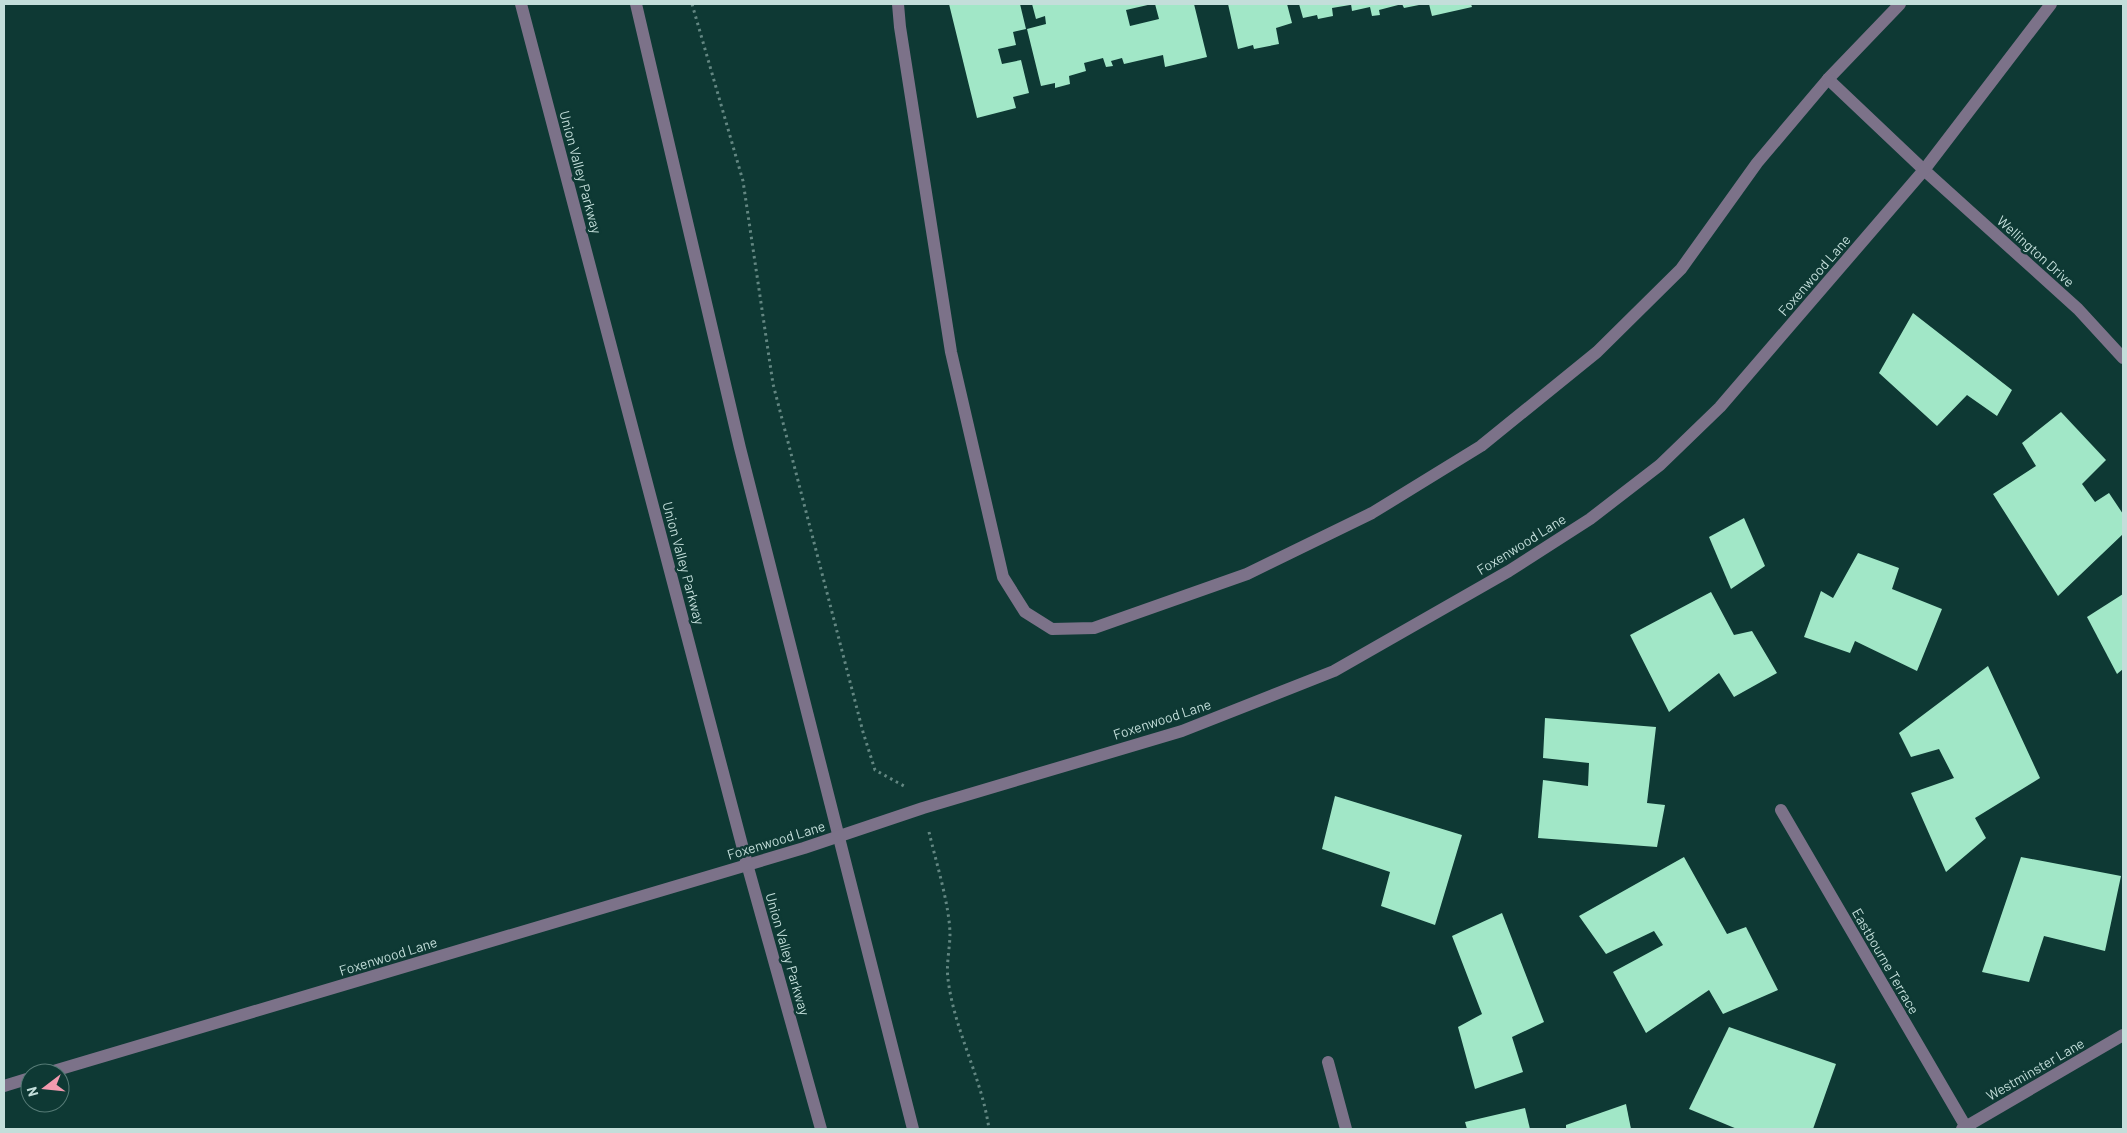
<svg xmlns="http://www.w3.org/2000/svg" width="2127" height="1133" viewBox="0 0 2127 1133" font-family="Barlow,sans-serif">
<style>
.building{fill:#a1e7c7}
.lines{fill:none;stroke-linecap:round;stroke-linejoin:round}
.path{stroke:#638782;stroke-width:3;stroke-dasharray:2.5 4;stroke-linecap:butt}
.minor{stroke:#7c7289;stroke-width:12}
.labels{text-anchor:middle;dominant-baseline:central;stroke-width:5;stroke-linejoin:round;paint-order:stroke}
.street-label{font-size:14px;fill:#c3deda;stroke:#0e3934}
</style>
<rect width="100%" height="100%" fill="#0e3934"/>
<g class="building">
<polygon points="949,4 1020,4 1026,29 1013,32 1016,45 998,49 1002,64 1021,60 1029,93 1013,97 1016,108 977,118"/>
<polygon points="1032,4 1152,4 1126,10 1130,26 1159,19 1155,4 1194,4 1207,57 1165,67 1163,55 1124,64 1122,58 1111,61 1113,66 1106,67 1103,58 1084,63 1086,71 1069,76 1070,84 1055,88 1055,83 1041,86 1027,29 1046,24 1045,16 1036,19"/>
<polygon points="1228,4 1287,4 1292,23 1276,28 1279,44 1254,49 1253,45 1238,49"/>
<polygon points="1299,4 1350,4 1350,5 1332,8 1333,16 1318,19 1317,15 1303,18"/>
<polygon points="1351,4 1419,4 1419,5 1404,8 1402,4 1379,10 1380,15 1372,16 1370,7 1352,11"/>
<polygon points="1429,4 1471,4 1472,7 1432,16"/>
<polygon points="1913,313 2012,390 1997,416 1967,395 1937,426 1879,373"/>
<polygon points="2061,412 2106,460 2082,484 2095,502 2109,493 2123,514 2123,534 2058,596 1993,494 2036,466 2022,443"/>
<polygon points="1744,518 1765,566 1731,589 1709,537"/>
<polygon points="1858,553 1899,568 1892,589 1942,609 1917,671 1855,641 1850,653 1804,637 1821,591 1833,598"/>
<polygon points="1711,592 1734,635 1752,631 1777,673 1734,697 1719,673 1669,712 1630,635"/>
<polygon points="2123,594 2123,669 2117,674 2087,617"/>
<polygon points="1988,666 2040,778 1975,818 1986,838 1946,872 1911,793 1954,778 1939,749 1911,757 1899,733"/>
<polygon points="1545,718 1656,727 1647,803 1665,805 1657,847 1538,838 1543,780 1588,786 1589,763 1543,758"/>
<polygon points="1335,796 1462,835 1435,925 1381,906 1390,872 1322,849"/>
<polygon points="1684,857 1727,934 1746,927 1778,990 1723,1014 1709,990 1646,1033 1613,972 1663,945 1654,931 1606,954 1579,916"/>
<polygon points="2021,857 2121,876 2105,951 2044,936 2029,982 1982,972"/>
<polygon points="1502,913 1544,1022 1512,1037 1523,1072 1475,1089 1458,1027 1482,1014 1452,936"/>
<polygon points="1729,1027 1836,1064 1813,1129 1737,1129 1689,1109"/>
<polygon points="1626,1104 1631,1129 1566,1129 1566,1125"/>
<polygon points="1525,1108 1530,1129 1467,1129 1465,1122"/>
</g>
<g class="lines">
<g class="path">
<polyline points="692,4 743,181 773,384 863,732 875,770 904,786"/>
<path d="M929 832C936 862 949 903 950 933 950 948 946 964 948 979 954 1030 982 1078 989 1129"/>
</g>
<g class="minor">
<polyline points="521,4 747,864 821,1129"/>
<polyline points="636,4 740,448 913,1129"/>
<polyline points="898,4 900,27 951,352 1003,577 1025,612 1052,629 1094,628 1247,574 1372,513 1481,446 1597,352 1681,269 1757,163 1828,79 1900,4"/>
<polyline points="1828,79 1924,170 2078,309 2123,358"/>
<polyline points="1781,810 1966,1127"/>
<polyline points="1328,1062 1346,1129"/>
<polyline points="47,1073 804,848 923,808 1182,731 1334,671 1509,571 1590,519 1660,465 1720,407 1924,170 2051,4"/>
<polyline points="4,1086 30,1078"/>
<polyline points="1962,1129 2123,1035"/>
</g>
</g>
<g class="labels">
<g class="street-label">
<text transform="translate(581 172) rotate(75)">Union Valley Parkway</text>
<text transform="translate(2036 251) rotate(42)">Wellington Drive</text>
<text transform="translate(1814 275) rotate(-49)">Foxenwood Lane</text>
<text transform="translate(1521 544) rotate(-32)">Foxenwood Lane</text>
<text transform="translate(684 563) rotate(75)">Union Valley Parkway</text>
<text transform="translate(1162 719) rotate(-18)">Foxenwood Lane</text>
<text transform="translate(776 840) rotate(-17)">Foxenwood Lane</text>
<text transform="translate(788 954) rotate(74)">Union Valley Parkway</text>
<text transform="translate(388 956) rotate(-17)">Foxenwood Lane</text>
<text transform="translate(1886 961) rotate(60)">Eastbourne Terrace</text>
<text transform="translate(2035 1069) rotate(-30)">Westminster Lane</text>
</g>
</g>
<rect width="2127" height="1133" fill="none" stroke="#c3deda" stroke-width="10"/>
<g transform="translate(45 1088) rotate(254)"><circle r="24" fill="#0e3934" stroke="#567b76"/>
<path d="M0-4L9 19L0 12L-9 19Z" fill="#f29aaf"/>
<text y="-8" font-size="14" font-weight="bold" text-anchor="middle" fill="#c3deda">N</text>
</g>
</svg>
